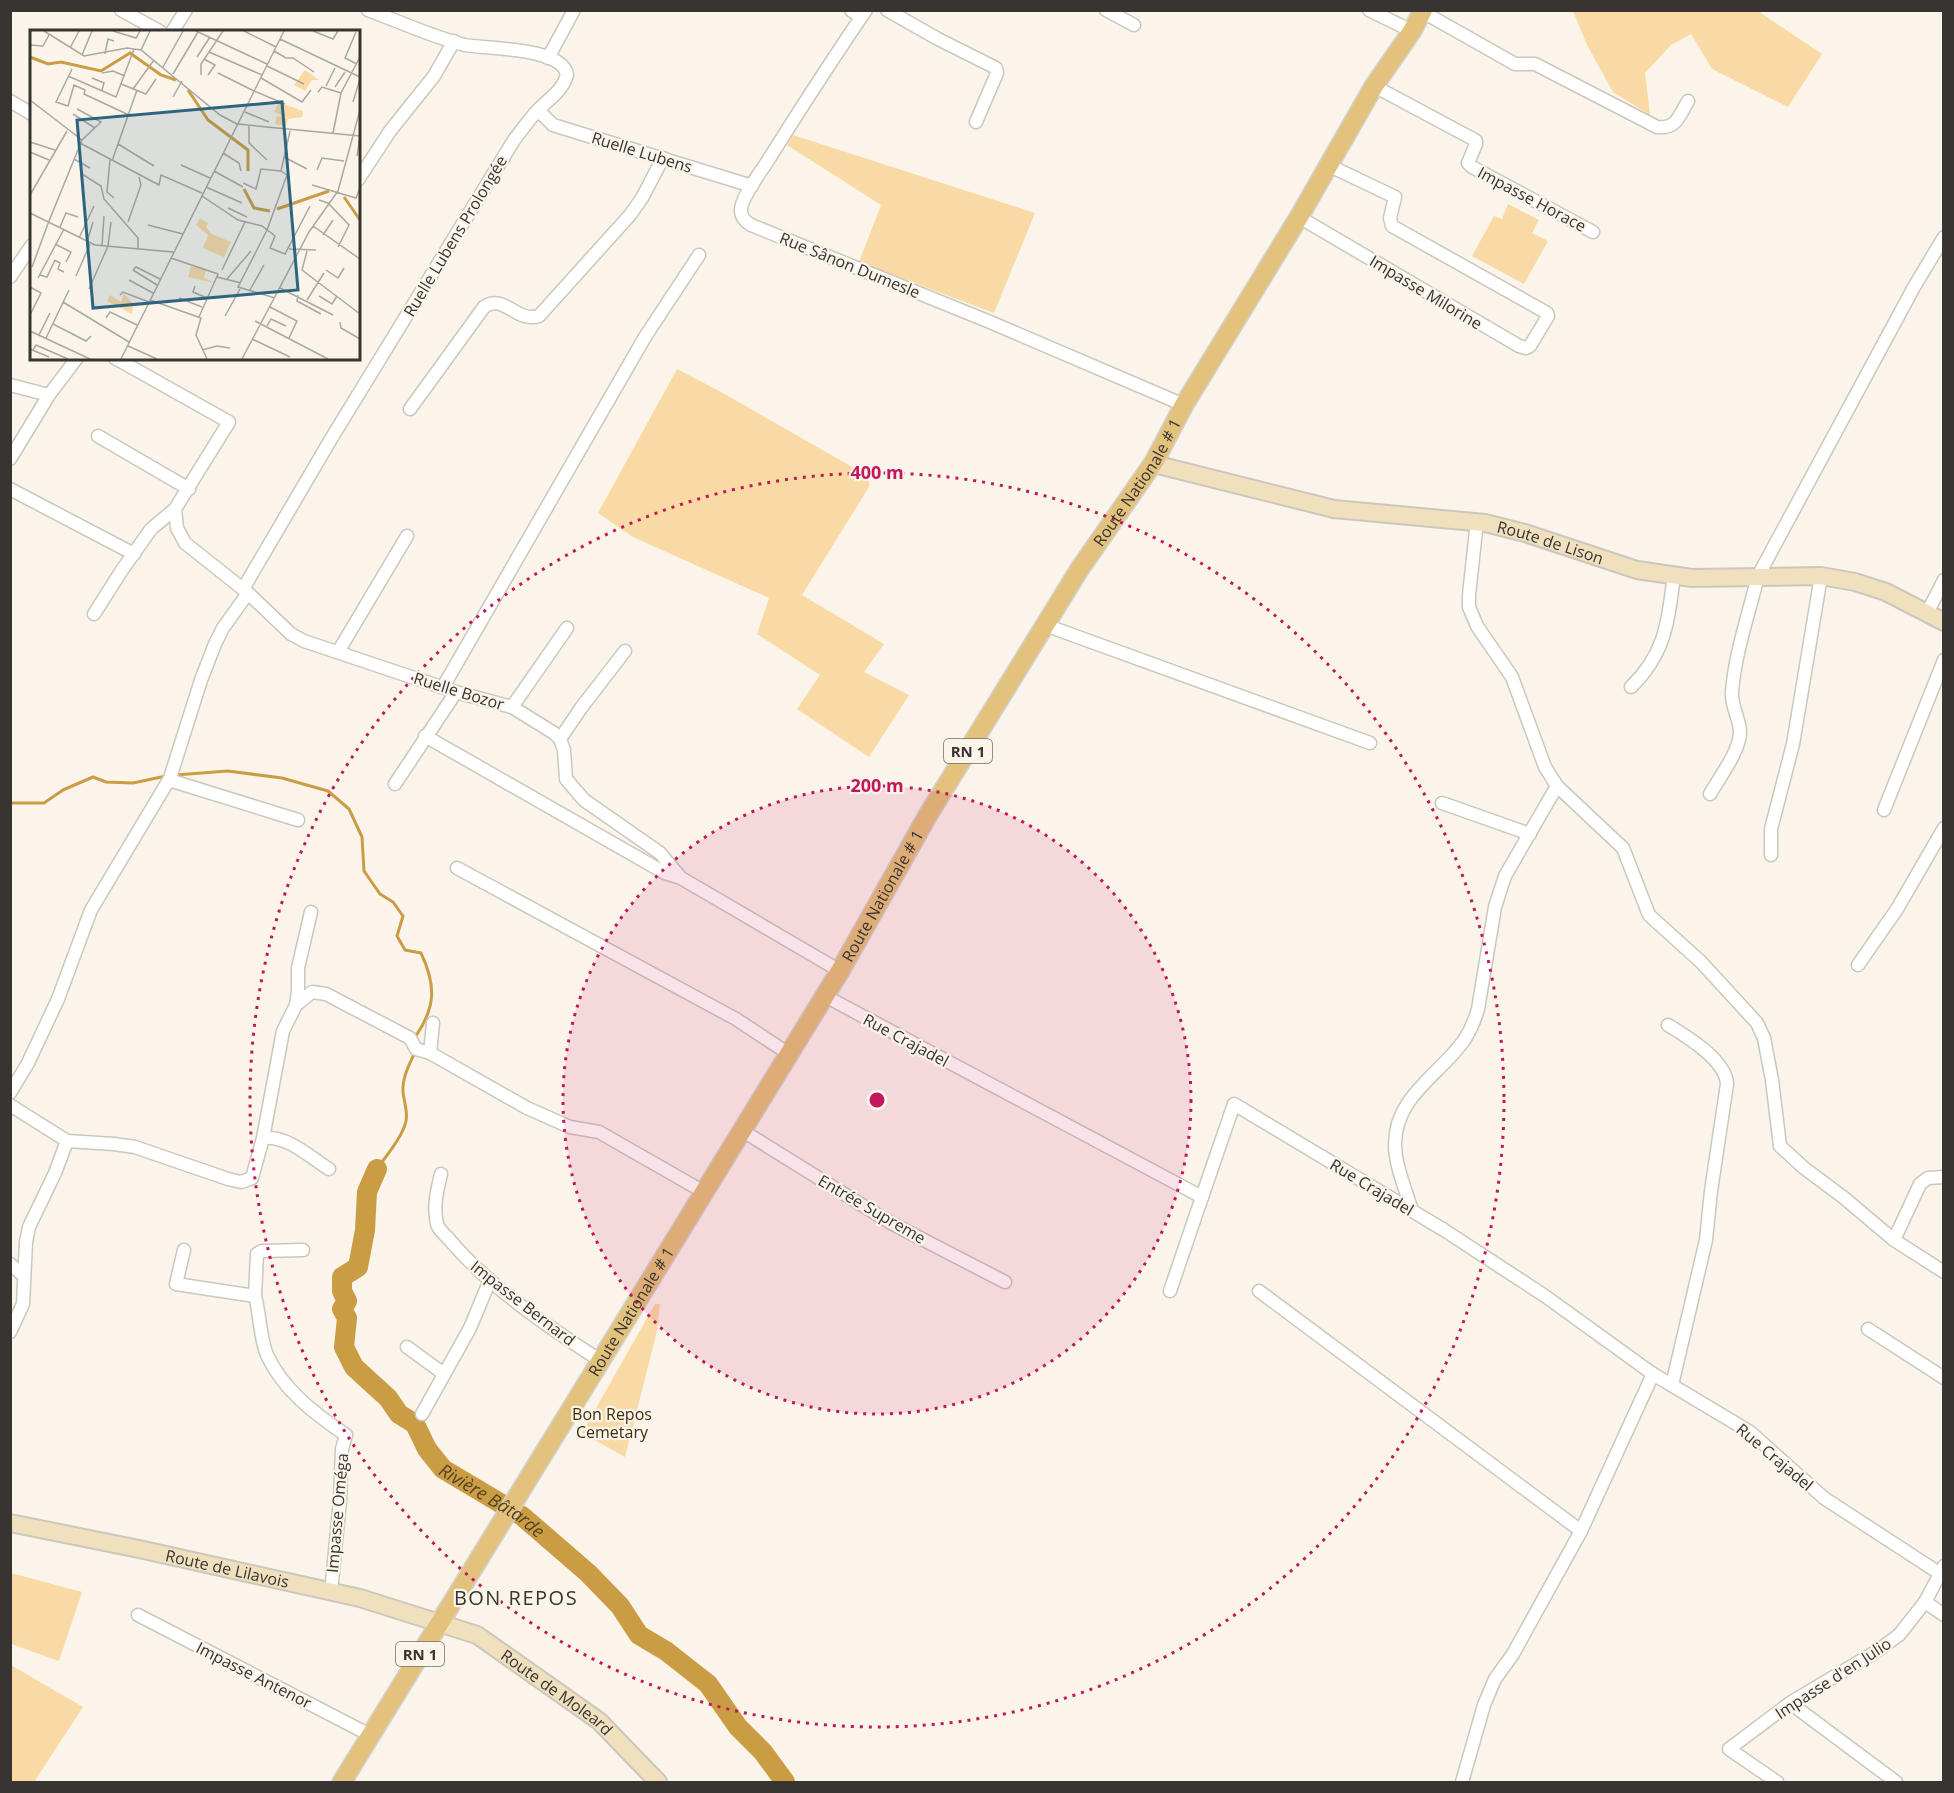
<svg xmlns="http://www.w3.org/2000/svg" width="1954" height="1793" viewBox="0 0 1954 1793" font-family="'Open Sans',sans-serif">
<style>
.green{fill:#f9daa4}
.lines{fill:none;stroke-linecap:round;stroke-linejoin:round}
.stream{stroke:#ca9d44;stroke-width:3}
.river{stroke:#ca9d44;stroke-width:20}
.street-casing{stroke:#ccc7bd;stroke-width:15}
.secondary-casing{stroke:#ccc7bd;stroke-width:20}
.primary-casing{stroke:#d3d2d2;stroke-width:21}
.street{stroke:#fff;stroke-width:12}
.secondary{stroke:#f0e0be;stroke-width:16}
.primary{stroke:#e2c27c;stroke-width:18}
.ring{fill:none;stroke:#c2185b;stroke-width:3;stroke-dasharray:3 6}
.labels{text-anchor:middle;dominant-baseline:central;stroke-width:4.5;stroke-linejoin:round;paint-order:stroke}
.shield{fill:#faf4eb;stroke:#726e69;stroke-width:1.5}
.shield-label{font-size:15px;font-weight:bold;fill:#373431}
.street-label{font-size:16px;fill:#373431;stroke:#faf4eb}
.park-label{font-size:16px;fill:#412e06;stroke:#faf4eb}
.water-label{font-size:18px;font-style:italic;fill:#55421d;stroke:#faf4eb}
.quarter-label{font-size:20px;letter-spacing:1.5px;fill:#373431;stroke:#faf4eb}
.inset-river{fill:none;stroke:#ca9d44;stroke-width:3}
.inset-road{fill:none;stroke:#aca7a1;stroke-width:1.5}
.view{fill:#2d657f;fill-opacity:0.15;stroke:#2d657f;stroke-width:3}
.inset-edge{fill:none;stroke:#373431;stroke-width:3}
.centre{fill:#c2185b;stroke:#faf4eb;stroke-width:3}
.ring-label{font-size:18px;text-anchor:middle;font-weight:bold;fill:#c2185b;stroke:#faf4eb;stroke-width:4.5;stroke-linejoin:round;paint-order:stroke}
</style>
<rect width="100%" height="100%" fill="#faf4eb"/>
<g class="green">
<polygon points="1573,11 1758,11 1822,54 1788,107 1712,69 1691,34 1671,45 1645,73 1650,115 1613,92 1587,45"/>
<polygon points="793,135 1035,213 994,313 859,262 881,205 787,145"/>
<polygon points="1508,204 1539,220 1532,233 1548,241 1524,284 1472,256 1494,216 1502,219"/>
<polygon points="677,369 721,392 854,468 869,479 869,487 802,595 884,644 864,672 909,695 869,757 797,709 820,675 757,634 769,598 633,537 598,513"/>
<polygon points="655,1304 660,1304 657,1331 625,1457 582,1433"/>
<polygon points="11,1573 82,1592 59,1661 11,1644"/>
<polygon points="11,1665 83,1707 34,1782 11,1782"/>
</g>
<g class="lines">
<g class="stream">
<path d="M175 775 228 771 282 778 328 791 349 809 362 837 364 871 380 894 393 902 403 916 397 936 405 950 421 953C436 985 436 1006 416 1036L417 1040"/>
<polyline points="10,803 44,803 63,790 93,777 106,782 133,783 166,776"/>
<path d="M377 1169C386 1156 403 1136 406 1121 408 1111 404 1102 403 1092 402 1078 409 1065 415 1052"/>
</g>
<path class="river" id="s1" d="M377 1169 367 1192 365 1230 358 1267 342 1277V1291L347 1301 342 1309 347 1318 344 1347 354 1367 388 1398 399 1414 415 1424 427 1449 443 1469 522 1516 588 1573 620 1606 639 1635 666 1651 708 1684 738 1727 763 1752 785 1782"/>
<g class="street-casing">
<g id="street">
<polyline points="121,10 161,32"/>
<polyline points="851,10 861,17"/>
<path d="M866 10C832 60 799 111 767 162 760 173 740 199 741 211 741 218 746 222 751 225L990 322 1184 405"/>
<polyline points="887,10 938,39 996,68 997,73 976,122"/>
<polyline points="1106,10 1134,25"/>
<polyline points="1369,10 1412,31"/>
<path d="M1423 12 1515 64H1535L1657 127C1677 129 1679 116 1688 101"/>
<polyline points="172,32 186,10"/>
<polyline points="548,58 574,10"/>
<polyline points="1374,86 1473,139 1476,141 1476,144 1468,163 1472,167 1593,232"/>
<polyline points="10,101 32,114"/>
<polyline points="538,110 553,125 752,186"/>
<polyline points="358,180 390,131 434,76 454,41"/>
<polyline points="1299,217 1519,346 1526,348 1530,346 1548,316 1547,313 1392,226 1390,218 1395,197 1328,165"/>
<polyline points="10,277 32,245"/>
<polyline points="115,358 229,422 175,509 177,528 185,543 248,593 291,634 304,641 456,692 512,707 554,733 560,739 564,750 566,779 584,800 660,853 681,878 840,971"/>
<polyline points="10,385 49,395"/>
<path d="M410 409 484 307C504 293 516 323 539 316L630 215 642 198 663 158"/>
<polyline points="98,436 189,489"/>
<polyline points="10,459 49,395 77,358"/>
<polyline points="10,489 134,554"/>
<polyline points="1477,521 1469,595 1469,607 1477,626 1512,677 1545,767 1557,786 1623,848 1649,915 1701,962 1757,1023 1764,1038 1772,1080 1780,1146 1804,1168 1843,1197 1894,1240 1944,1272"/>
<path d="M243 589 331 439 514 140C522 130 530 118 539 109 550 98 563 90 567 75 563 47 486 49 465 45 435 38 398 21 368 10"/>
<polyline points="1927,613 1944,580"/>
<polyline points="94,614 122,570 151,529 175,509"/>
<polyline points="1045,625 1370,743"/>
<polyline points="338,652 407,536"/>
<polyline points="443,687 645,337 699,255"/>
<path d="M1631 687C1666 653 1668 621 1674 575"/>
<polyline points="512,707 567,628"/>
<polyline points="425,736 665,873 681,878"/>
<polyline points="560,739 581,708 625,651"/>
<polyline points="169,780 298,820"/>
<polyline points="395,784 456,692"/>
<path d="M1710 794C1719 778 1740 751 1740 732 1740 719 1731 707 1732 692 1735 653 1749 613 1758 576L1914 287 1944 237"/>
<polyline points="1442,803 1530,834"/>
<polyline points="1884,810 1944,660"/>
<polyline points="1771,855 1771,829 1793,744 1821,576"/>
<polyline points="457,868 736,1019 789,1054"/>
<polyline points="1858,965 1897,909 1944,828"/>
<polyline points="825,996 1202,1197 1234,1104 1444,1230 1545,1296 1653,1374 1750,1432 1824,1498 1939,1573"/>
<polyline points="296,1005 298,991 298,968 311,912"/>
<polyline points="433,1023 430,1053 527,1108 570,1127 599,1132 704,1192"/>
<path d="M1668 1025C1686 1036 1726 1060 1727 1084L1711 1191 1706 1240 1672 1385"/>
<polyline points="10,1093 28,1063 58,999 91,910 170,778 201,680 215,644 223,628 248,593"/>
<polyline points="10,1105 67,1141 55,1173 29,1227 26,1242 23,1304 10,1332"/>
<polyline points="743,1131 891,1223 1005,1282"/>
<path d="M263 1138C287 1135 310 1157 329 1169"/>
<polyline points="67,1141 114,1144 135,1147 228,1179 241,1182 252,1178 263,1138 283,1031 296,1005 312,992 326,994 410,1038 416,1049 430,1053"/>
<path d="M441 1174C437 1191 433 1206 437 1224 438 1229 444 1234 448 1238 488 1286 548 1327 601 1361"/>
<path d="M1412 1211C1406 1190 1395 1166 1395 1144 1395 1096 1441 1074 1465 1039 1471 1029 1475 1020 1478 1009L1495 907 1505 876 1557 786"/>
<polyline points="1894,1240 1920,1184 1928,1178 1944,1177"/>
<path d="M184 1250 176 1284 255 1296C260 1314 260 1339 267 1355 283 1390 315 1414 346 1435L342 1449 340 1501 331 1592"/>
<polyline points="10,1264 24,1276"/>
<polyline points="1170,1291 1202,1197"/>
<polyline points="1259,1291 1581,1531"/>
<polyline points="255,1296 257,1254 262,1251 303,1250"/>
<polyline points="1868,1329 1944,1378"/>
<polyline points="407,1347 444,1374"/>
<polyline points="422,1414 470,1328 490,1280"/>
<polyline points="1925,1602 1944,1615"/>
<polyline points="138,1615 370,1735"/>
<polyline points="1790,1703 1896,1782"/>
<polyline points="1462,1782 1484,1705 1495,1679 1513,1654 1581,1531 1653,1374"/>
<polyline points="1777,1782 1729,1749 1790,1703 1874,1653 1899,1635 1925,1602 1944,1566"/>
</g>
</g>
<g class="secondary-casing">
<g id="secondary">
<path id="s2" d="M1154 462 1162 466 1334 509 1485 523 1525 533 1637 570 1692 578 1821 576 1855 582 1886 592 1944 622"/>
<path id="s3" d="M10 1523 139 1549 360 1598 477 1635 599 1721 658 1782"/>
</g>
</g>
<g class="primary-casing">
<g id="primary">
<path id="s4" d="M342 1782 840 971 928 815 1079 570 1154 462 1184 405 1299 217 1374 86 1412 31 1423 10"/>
</g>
</g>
<use href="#street" class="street"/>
<use href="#secondary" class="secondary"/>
<use href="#primary" class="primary"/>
</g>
<circle cx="877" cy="1100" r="314" fill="#c2185b" fill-opacity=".12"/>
<g class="ring">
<circle cx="877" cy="1100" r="314"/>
<circle cx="877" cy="1100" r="627"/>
</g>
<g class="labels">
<g class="shield">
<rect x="944" y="739" width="48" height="24" rx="4.5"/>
<rect x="396" y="1642" width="48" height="24" rx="4.5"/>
</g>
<g class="shield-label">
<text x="968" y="751">RN 1</text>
<text x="420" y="1654">RN 1</text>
</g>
<g class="street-label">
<text transform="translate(642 152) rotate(17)">Ruelle Lubens</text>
<text transform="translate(1532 199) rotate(28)">Impasse Horace</text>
<text transform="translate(455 236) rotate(-59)">Ruelle Lubens Prolongée</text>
<text transform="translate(850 265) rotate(22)">Rue Sânon Dumesle</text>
<text transform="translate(1426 292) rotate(31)">Impasse Milorine</text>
<text stroke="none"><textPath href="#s4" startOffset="1524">Route Nationale # 1</textPath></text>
<text stroke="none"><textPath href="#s2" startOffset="406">Route de Lison</textPath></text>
<text transform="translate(459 691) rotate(17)">Ruelle Bozor</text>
<text stroke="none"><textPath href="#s4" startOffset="1038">Route Nationale # 1</textPath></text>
<text transform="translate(906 1040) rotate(28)">Rue Crajadel</text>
<text transform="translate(1372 1187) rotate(31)">Rue Crajadel</text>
<text transform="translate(872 1209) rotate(30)">Entrée Supreme</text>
<text transform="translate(523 1303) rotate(38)">Impasse Bernard</text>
<text stroke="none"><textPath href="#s4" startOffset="552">Route Nationale # 1</textPath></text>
<text transform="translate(1775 1457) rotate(40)">Rue Crajadel</text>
<text transform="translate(337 1513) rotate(-85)">Impasse Oméga</text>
<text stroke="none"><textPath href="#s3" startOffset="222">Route de Lilavois</textPath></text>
<text transform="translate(254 1675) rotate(27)">Impasse Antenor</text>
<text transform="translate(1833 1678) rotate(-33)">Impasse d'en Julio</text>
<text stroke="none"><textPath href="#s3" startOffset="579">Route de Moleard</textPath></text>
</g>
<g class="park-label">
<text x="612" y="1414">Bon Repos<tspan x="612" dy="18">Cemetary</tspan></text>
</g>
<g class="water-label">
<text stroke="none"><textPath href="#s1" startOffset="412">Rivière Bâtarde</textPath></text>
</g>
<g class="quarter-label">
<text x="516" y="1597">BON REPOS</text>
</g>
</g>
<g transform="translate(30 30)">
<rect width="330" height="330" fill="#faf4eb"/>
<path d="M275 40 289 50H282L275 61 264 55ZM249 72 273 81 272 87 258 89 256 96 245 94 247 86 258 88 244 82ZM170 188 178 193 176 197 182 204 201 212 194 227 173 218 178 205 166 195ZM161 236 176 240 174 247 184 253 158 247ZM94 263 103 274 102 284 77 271 80 265 91 272Z" fill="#f9daa4"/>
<path class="inset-river" d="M0 27 18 34 31 32 71 41 100 23 131 45 146 50M158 60 178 90 218 120V141M214 159 224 178 240 181M314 167 330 190M247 179 299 161"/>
<path class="inset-road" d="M14 1 54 26 97 18 111 20 190 85 207 94M83 1 106 8 110 1M166 1 237 34M214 1 246 17M283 1 303 9 308 1M326 2 315 28 327 34M250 9 330 47M0 15 13 16 19 5M40 18 49 1M111 20 120 1M244 21 256 28H263L284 42M179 22 232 45M75 24 78 9 84 11M52 25 62 1M167 27 180 7M174 29 185 35 178 45M237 36 274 54M133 37 153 1M42 39 26 72 38 76 44 55 55 60 54 64 99 85M72 43 83 41 95 46M188 43 224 61M143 44 168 2M171 45V34L193 1M38 46 86 67 104 19M62 48 74 53 72 60M231 48 272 72 281 60M91 54 116 64 126 49M296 56 305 38M305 57 315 42M103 59 124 30M224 61 255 74M288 62 292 57 311 63M143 67 152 51M0 70 52 110M323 72 330 49M215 82 239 92M43 84 65 98M207 94 330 106M219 96V113L237 130M303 103 311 63 330 27M0 112 25 120M50 113 129 155 131 145 172 163M88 114 124 136M0 122 19 130M193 123 209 133 211 141M327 126 330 106M254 127 277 139M44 129 60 138M80 130 77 162 84 168M82 131 107 60M151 135 180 148M287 140 292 128 314 131M184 141 213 157M52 144 71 156 74 169 108 208V219M213 153 226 159 231 139 251 141M282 155 326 168 330 158M176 157 212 173M0 165 37 101M172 166 208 190 232 196 245 206 240 218 255 224 280 176M289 170 298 173 319 195 308 217M198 178 217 187M0 183 65 215 143 222M19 191 52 110 71 92 47 79M98 192 111 155 109 147M118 195 153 204M283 196 330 229M30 197 36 183 48 187M237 200 257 145 251 141 260 101M237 200 208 257 245 268M293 205 303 190M49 208 64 176M57 212 63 192M25 214 41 222 36 232M72 216 74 186M259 219 286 220M277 221 272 240 330 284M141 228 188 244 169 287M24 230 30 233 28 239 34 242M2 237 19 191M103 240 106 237 130 249M103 240 127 255M192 240 215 192M296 240 308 248 314 238M10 245 17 247 25 230M46 246 60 214M187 247 211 253M8 248 34 199M197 249 221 221M99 250 123 263M165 256 163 262 177 268M0 257 11 263 0 285M250 258 303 285M59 259 78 216 81 192M220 260 234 235M90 265 93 262 119 272M268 265 267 271 291 284M289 266 302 274 307 266M149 268 172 277M120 270 171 288 166 305 177 329M277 270 294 243M33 272 99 312M240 277 267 291 259 308M195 286 210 259M76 288 80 282 107 295M225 291 298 329M310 292 311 298 330 309M23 294 56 311 61 306M237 296 241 289 256 296M0 301 60 329M9 305 20 283M16 308 39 260M222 309 260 327M98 316 127 329M0 319 19 327M3 320 6 315 38 329M172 320 187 316 200 318M91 329 254 1M212 329 279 202 308 161 330 80"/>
<path class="view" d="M252 72 268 260 63 278 47 90Z"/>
<rect width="330" height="330" class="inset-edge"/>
</g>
<circle cx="877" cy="1100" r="9" class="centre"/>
<g class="ring-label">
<text x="877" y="479">400 m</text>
<text x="877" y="792">200 m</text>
</g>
<rect width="1954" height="1793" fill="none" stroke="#373431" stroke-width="24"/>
</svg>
